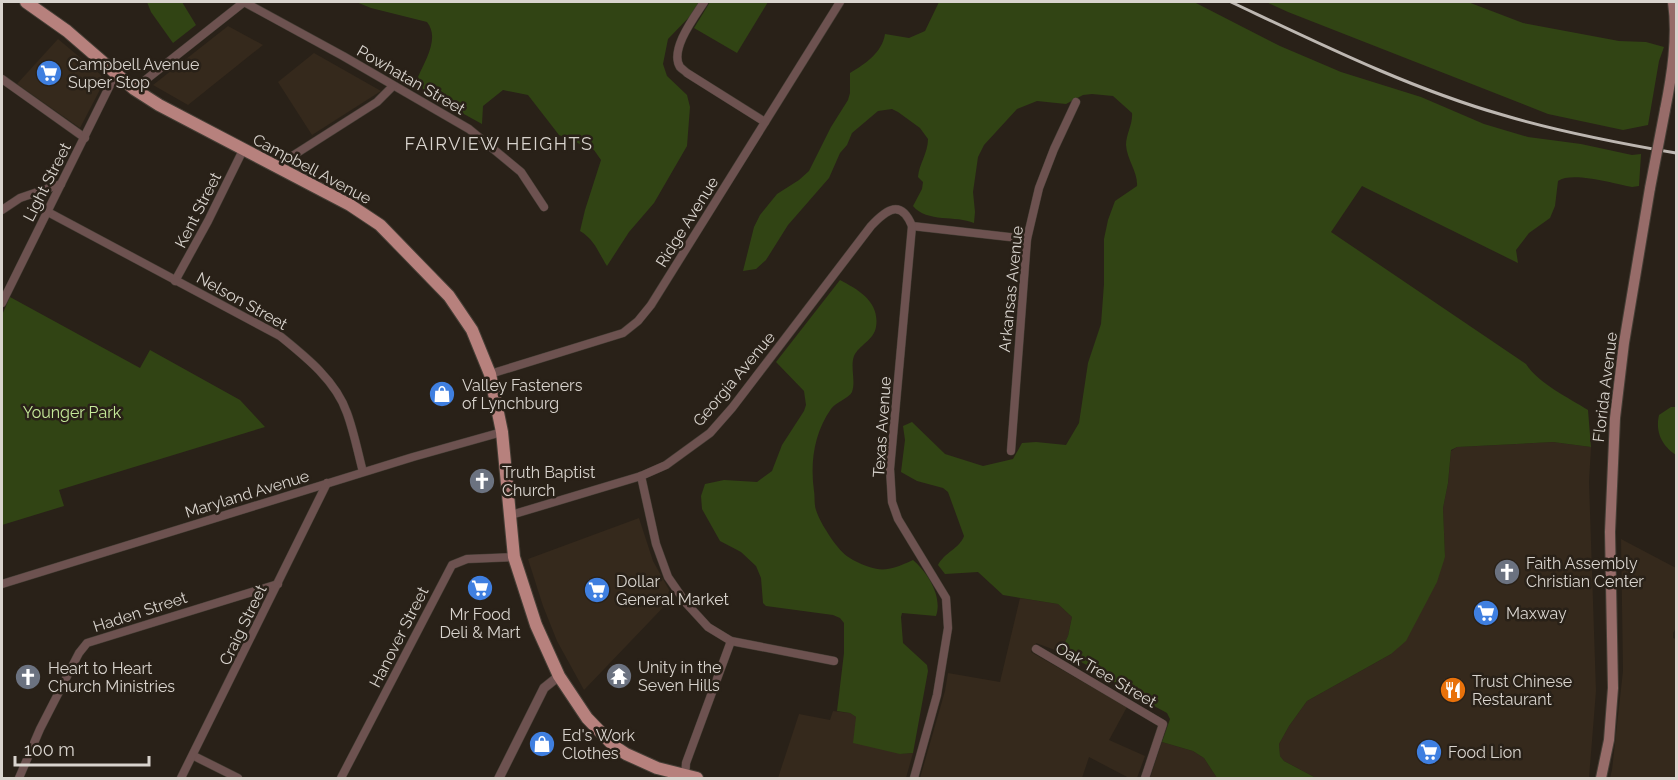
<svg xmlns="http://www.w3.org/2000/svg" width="1678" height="780" viewBox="0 0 1678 780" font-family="Raleway,sans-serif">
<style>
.built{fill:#35291c}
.green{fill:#314414}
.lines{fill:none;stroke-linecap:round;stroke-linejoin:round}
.minor-casing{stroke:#453e35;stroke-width:9}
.tertiary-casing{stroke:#453e35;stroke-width:10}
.secondary-casing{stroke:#453e35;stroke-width:12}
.primary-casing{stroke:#453e35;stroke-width:14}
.minor{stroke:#6d5250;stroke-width:8}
.tertiary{stroke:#6d5250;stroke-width:9}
.secondary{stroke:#976c69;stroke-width:10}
.primary{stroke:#b7817d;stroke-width:12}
.rail{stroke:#bdb7b1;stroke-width:3}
.secondary-bridge-casing{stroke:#453e35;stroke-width:12;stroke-linecap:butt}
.secondary-bridge{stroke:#976c69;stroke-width:10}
.labels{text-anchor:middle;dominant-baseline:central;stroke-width:5;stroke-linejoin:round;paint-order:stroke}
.poi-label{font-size:16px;fill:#d9d4ce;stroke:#292118;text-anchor:start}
.street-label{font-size:16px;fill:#d9d4ce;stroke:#292118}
.park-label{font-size:16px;fill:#c5e999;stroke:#292118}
.neighbourhood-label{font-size:18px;letter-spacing:1.5px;fill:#d9d4ce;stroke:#292118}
</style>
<rect width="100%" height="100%" fill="#292118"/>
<g class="built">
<polygon points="228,26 263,45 188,105 153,85"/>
<polygon points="58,39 101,75 105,80 80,128 17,84"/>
<polygon points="314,53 381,91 312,135 278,82"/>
<polygon points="1553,442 1591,447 1589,482 1596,691 1589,778 1316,778 1284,761 1280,756 1279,744 1289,726 1307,701 1391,654 1445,557 1443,508 1448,483 1451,451 1457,447"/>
<polygon points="639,518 653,561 673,597 584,690 557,641 543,606 528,559"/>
<polygon points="1621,539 1676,568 1676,628 1673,633 1673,638 1676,639 1676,778 1610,778 1612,770 1623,671"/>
<polygon points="1020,598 1058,604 1072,617 1068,636 1062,648 1055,650 1036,643 1031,652 1127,707 1109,740 1145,756 1137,778 1129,778 1089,757 1082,778 920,778 945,691 948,673 1000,682"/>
<polygon points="833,711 850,713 856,717 900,754 913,753 906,778 778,778 799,714 830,720"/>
<polygon points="1162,742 1193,751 1204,758 1217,778 1150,778"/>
</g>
<g class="green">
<polygon points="147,2 182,2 196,25 173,43 151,12"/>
<path d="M356 2H700L695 11 668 39 663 64 667 76 687 95 690 107 687 146 654 203 629 232 607 266C598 252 595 240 580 231L585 210 601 160 594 150 559 135 528 95 503 90 483 106 482 124 433 97 423 89 418 77C425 61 440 38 427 22L371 8Z"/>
<polygon points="710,2 768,2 737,53 694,28"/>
<path d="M939 2H1194L1280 46 1341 72 1421 97 1484 124 1528 137 1581 144 1632 155 1641 154 1639 186 1632 187C1615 184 1572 171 1558 181L1555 206 1550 218 1529 233 1516 250 1518 263 1362 186 1331 232 1526 364C1538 383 1569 398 1588 410L1591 447 1553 442 1457 447 1451 450 1448 483 1443 508 1445 557 1437 582 1406 641 1391 654 1307 701 1289 726 1279 744 1280 756 1284 761 1316 778H1217L1204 758 1193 751 1162 742 1170 719 1167 713 1130 693 1096 670 1066 654 1062 648 1068 636 1072 617 1058 604 1003 595 978 572 945 574 938 565C944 553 960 548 964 536L948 492 943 488 917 481 901 472 905 440 903 426 912 422 945 454 983 466 1013 459 1022 443 1036 442 1066 445 1079 423 1088 363 1101 324 1104 284V239L1108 220 1115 201 1137 186C1138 172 1127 160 1126 145 1126 134 1133 124 1132 113L1113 96 1092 94 1083 95 1066 104 1037 101 1017 109 984 145 978 157 973 192 975 212 974 223C956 215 927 223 913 206L922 189 923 182 918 177C919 164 928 153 928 139L920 128 898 112 892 109 878 111 852 133 847 145 840 153 829 178 788 225 766 260 756 269 743 271 754 227 760 215 777 194 799 180 809 171 831 127 848 100 850 93V73C865 64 882 53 885 34L909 38 925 31Z"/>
<polygon points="1266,2 1468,2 1523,23 1619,41 1646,42 1664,47 1659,61 1648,125 1623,130 1548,114 1288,12"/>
<path d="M840 280C859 290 880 302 876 327 874 340 859 345 854 356 850 367 856 381 852 392 849 398 836 402 831 409 814 433 810 463 814 491 815 497 814 504 816 510 819 520 827 532 833 541 840 550 844 555 853 560 879 573 887 572 913 560 927 572 943 596 936 616L902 613 901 617 903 643 927 665 928 671 913 753 900 754 853 743 856 717 850 713 837 711 844 653V623L840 618 833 615 766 606 763 603 761 578 756 566 741 552 720 541 702 509 701 496 705 484 724 480 757 482 772 471 782 445 804 411 806 405 804 391 776 362Z"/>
<polygon points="10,297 140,368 150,350 240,400 265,427 59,490 64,506 2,525 2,315"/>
<path d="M1671 407H1676V455C1662 446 1655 432 1659 415Z"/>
</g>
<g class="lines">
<g class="minor-casing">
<g id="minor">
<polyline points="244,2 343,56 469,129 521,172 544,207"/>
<path d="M704 2C695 16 669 50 680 67 682 69 685 71 687 73L765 122"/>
<polyline points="2,79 85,138"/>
<polyline points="134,89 244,2"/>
<polyline points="275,167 377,102 393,86"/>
<polyline points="2,210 20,198 61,184"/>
<path d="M46 211 280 336C306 357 336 381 347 413 354 432 358 453 363 472"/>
<polyline points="912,226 1027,239"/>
<polyline points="175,281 208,221 243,150"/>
<polyline points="2,303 116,73"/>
<polyline points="490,374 623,333 638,321 651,305 840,2"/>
<polyline points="1011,451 1027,239 1039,188 1054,149 1076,102"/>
<polyline points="641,476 656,544 668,577 686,603 708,627 731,641 834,661"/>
<path d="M511 515 641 476 666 465 710 433 732 408 871 226C887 209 901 199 912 226L890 469 892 502 898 519 946 598 948 628 937 695 914 778"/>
<polyline points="2,584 413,457 502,432"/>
<polyline points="1036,649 1163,724 1145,778"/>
<polyline points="194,756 238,778"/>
<polyline points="19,778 40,729 79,653 87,643 278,584"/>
<polyline points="181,778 327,483"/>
<polyline points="341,778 452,565 467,559 514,557"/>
<polyline points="685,778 686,763 731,641"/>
</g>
</g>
<g class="tertiary-casing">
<polyline id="tertiary" points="499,778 544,688 559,676"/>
</g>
<g class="secondary-casing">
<g id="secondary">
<path d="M1665 110C1672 75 1678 37 1673 2"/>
<polyline points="1601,778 1609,740 1613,688 1610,532 1615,418 1624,343 1650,188"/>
</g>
</g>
<g class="primary-casing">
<polyline id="primary" points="26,2 67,31 134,89 159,105 350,205 380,225 449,296 472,330 490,374 502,432 514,557 536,625 559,676 587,718 614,746 626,754 657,768 697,778"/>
</g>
<use href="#minor" class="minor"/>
<use href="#tertiary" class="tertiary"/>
<use href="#secondary" class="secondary"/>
<use href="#primary" class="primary"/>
<path class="rail" d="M1231 2C1318 43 1411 89 1503 115 1560 132 1618 143 1676 153"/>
<g class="secondary-bridge-casing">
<polyline id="secondary-bridge" points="1650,188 1665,110"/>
</g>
<use href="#secondary-bridge" class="secondary-bridge"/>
</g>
<defs>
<g id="supermarket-disc" transform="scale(1.35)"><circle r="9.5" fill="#3f7fe0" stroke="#292118"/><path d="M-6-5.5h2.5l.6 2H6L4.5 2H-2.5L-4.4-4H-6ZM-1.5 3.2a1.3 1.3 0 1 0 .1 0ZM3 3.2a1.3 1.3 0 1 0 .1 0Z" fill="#fff"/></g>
<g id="shop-disc" transform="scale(1.35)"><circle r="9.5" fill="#3f7fe0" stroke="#292118"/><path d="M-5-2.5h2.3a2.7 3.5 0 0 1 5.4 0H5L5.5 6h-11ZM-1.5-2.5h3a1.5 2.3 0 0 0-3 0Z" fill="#fff"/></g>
<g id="church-disc" transform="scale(1.35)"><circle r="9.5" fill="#6b7280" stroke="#292118"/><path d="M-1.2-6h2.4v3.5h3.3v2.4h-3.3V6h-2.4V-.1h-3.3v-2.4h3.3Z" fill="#fff"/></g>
<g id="temple-disc" transform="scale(1.35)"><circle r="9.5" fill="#6b7280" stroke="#292118"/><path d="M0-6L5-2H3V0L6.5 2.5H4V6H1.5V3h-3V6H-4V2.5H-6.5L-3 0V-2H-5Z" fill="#fff"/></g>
<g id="restaurant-disc" transform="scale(1.35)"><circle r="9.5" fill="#e8710a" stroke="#292118"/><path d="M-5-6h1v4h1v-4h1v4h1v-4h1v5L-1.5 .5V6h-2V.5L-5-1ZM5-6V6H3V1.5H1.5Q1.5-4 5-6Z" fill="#fff"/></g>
</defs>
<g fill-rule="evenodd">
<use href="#supermarket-disc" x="49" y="73"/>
<use href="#shop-disc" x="442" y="394"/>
<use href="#church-disc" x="482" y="481"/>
<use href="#church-disc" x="1507" y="572"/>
<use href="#supermarket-disc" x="480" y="588"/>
<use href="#supermarket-disc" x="597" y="590"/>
<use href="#supermarket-disc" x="1486" y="613"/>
<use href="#temple-disc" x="619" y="676"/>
<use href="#church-disc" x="28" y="677"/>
<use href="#restaurant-disc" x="1453" y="690"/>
<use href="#shop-disc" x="542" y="744"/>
<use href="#supermarket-disc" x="1429" y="752"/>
</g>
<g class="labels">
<g class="poi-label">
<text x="68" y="64">Campbell Avenue<tspan x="68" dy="18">Super Stop</tspan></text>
<text x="462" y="385">Valley Fasteners<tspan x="462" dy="18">of Lynchburg</tspan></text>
<text x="502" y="472">Truth Baptist<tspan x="502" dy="18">Church</tspan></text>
<text x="1526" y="563">Faith Assembly<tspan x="1526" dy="18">Christian Center</tspan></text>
<text x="616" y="581">Dollar<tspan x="616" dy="18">General Market</tspan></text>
<text x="1506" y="613">Maxway</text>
<text x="480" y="614" text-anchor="middle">Mr Food<tspan x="480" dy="18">Deli &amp; Mart</tspan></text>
<text x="638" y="667">Unity in the<tspan x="638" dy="18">Seven Hills</tspan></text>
<text x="48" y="668">Heart to Heart<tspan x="48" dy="18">Church Ministries</tspan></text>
<text x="1472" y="681">Trust Chinese<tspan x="1472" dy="18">Restaurant</tspan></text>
<text x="562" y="735">Ed's Work<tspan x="562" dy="18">Clothes</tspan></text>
<text x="1448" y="752">Food Lion</text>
</g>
<g class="street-label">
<text transform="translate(411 80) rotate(30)">Powhatan Street</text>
<text transform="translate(312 169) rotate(28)">Campbell Avenue</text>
<text transform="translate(47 182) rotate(-63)">Light Street</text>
<text transform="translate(198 210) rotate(-63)">Kent Street</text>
<text transform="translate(687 222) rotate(-58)">Ridge Avenue</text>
<text transform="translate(1011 289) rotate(-84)">Arkansas Avenue</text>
<text transform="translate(242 301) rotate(29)">Nelson Street</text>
<text transform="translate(734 379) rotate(-50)">Georgia Avenue</text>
<text transform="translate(1605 387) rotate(-83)">Florida Avenue</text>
<text transform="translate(882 427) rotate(-86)">Texas Avenue</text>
<text transform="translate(247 494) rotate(-17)">Maryland Avenue</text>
<text transform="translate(140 612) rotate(-18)">Haden Street</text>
<text transform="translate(243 625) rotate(-64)">Craig Street</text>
<text transform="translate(399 637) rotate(-63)">Hanover Street</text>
<text transform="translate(1106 675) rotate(30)">Oak Tree Street</text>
</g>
<g class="park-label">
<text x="72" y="412">Younger Park</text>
</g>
<g class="neighbourhood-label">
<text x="499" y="143">FAIRVIEW HEIGHTS</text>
</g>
</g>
<rect width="1678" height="780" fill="none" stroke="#d9d4ce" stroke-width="6"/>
<path d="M15 756v9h134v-9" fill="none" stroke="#d9d4ce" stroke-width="3"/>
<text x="24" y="756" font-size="18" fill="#d9d4ce" stroke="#292118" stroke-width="4.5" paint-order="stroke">100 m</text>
</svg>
